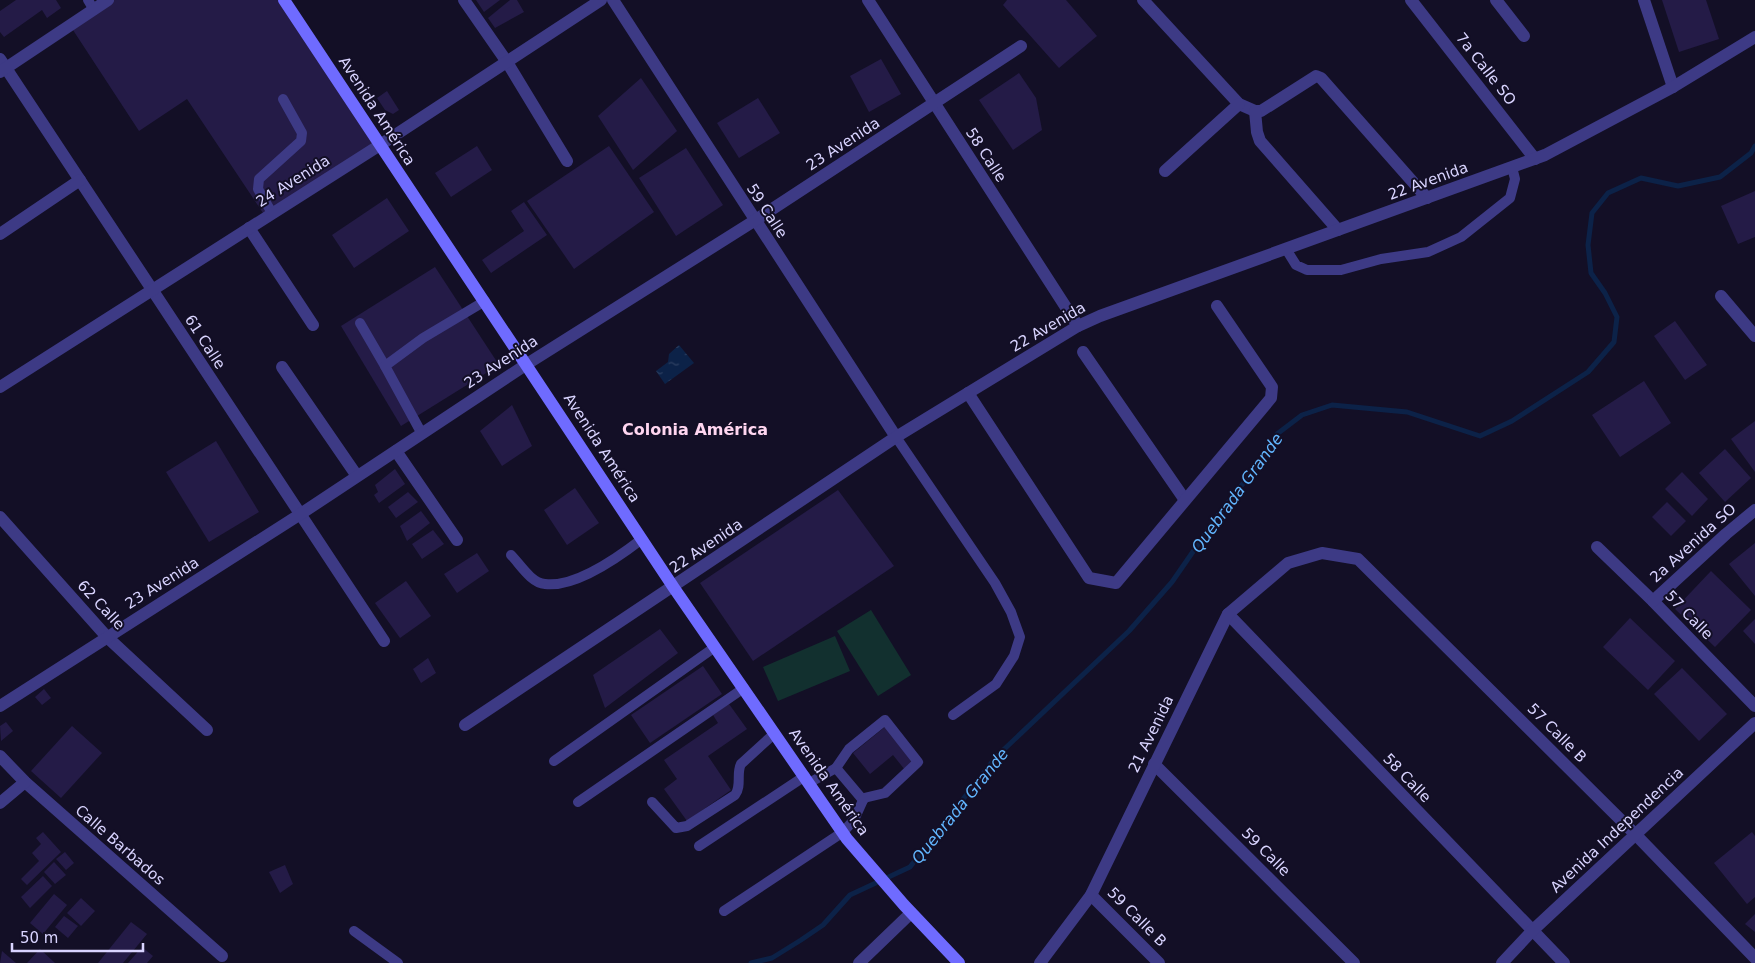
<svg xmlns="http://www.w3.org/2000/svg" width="1755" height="963" viewBox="0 0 1755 963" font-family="'DejaVu Sans',sans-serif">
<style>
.park{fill:#12302f}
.water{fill:url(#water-ripples)}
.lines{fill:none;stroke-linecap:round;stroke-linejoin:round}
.stream{stroke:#0c2248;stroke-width:5}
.building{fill:#241b47}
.service{stroke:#3d3a85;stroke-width:10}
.minor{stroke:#3d3a85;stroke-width:12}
.tertiary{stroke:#3d3a85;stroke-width:12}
.secondary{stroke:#6f6bff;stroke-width:12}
.labels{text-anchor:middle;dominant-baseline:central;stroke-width:4;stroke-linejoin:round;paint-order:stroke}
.street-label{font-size:15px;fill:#d9d4ff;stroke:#130f26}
.neighbourhood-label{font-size:16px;font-weight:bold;fill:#ffd6f0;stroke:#130f26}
.water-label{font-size:16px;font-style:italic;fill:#62b6ff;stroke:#130f26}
</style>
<defs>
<pattern id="water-ripples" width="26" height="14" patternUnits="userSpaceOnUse" patternTransform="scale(1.25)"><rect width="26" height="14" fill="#0c2248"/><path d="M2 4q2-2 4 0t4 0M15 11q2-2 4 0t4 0" fill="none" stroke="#2f4163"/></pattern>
</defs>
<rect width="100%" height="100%" fill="#130f26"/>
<g class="park">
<polygon points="871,610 911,675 878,696 837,631"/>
<polygon points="835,636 850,671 778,701 763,667"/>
</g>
<polygon class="water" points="679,345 694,363 665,384 656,371 668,362 669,354"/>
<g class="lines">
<polyline class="stream" points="751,963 772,958 801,940 823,925 850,895 910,867 996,757 1129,631 1172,582 1219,514 1256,467 1277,434 1302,415 1332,405 1407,412 1480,436 1512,421 1588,372 1614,342 1617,317 1605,293 1591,273 1588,245 1592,213 1608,193 1641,178 1678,186 1720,177 1751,153 1755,146"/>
</g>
<g class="building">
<polygon points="16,0 56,0 61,8 47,18 42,10 4,37 0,32 0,11"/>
<polygon points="111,0 284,0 379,144 265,216 187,99 139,131 71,27"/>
<polygon points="476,0 500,0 484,12"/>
<polygon points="510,0 517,0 524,12 495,28 488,18"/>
<polygon points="1007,0 1066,0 1097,36 1059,68 1003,5"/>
<polygon points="1662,0 1706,0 1719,39 1679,52"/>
<polygon points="881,59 901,94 869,112 850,76"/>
<polygon points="1019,73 1036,98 1042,130 1013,150 979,100"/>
<polygon points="641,78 677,131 633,170 598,116"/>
<polygon points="387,91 399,110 393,114 385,110 377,98"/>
<polygon points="758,98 780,133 739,158 717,123"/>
<polygon points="477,146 492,170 451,197 435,173"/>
<polygon points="609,146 654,212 574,269 527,201"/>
<polygon points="686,148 723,205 676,236 639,178"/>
<polygon points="1755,191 1755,237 1738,244 1721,206"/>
<polygon points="387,198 409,231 354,268 332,235"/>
<polygon points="524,202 547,235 491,273 482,260 524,231 511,211"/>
<polygon points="435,267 499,365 401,426 341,326"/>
<polygon points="1675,321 1707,365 1685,380 1654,336"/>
<polygon points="1644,381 1671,423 1620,457 1592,415"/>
<polygon points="512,405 532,446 502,466 480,431"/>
<polygon points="1755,421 1755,472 1731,439"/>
<polygon points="216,441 259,512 209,542 166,472"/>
<polygon points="1725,449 1751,478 1725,502 1699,473"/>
<polygon points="395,469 405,484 379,503 374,495 378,492 375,485"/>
<polygon points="1682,472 1708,499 1692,516 1665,489"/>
<polygon points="575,488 599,523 567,545 544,510"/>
<polygon points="838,490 894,566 753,661 700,583"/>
<polygon points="408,492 418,502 396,518 388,507"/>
<polygon points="1667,502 1686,521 1671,536 1652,517"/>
<polygon points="421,511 430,523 407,541 400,526"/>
<polygon points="433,530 444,544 422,559 412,544"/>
<polygon points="1755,543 1755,596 1729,564"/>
<polygon points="477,553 489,571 457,593 444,574"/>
<polygon points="1711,571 1751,610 1715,647 1675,609"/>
<polygon points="406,581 431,616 400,638 375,603"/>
<polygon points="1630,618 1675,661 1648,690 1603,647"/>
<polygon points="1755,619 1755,644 1743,631"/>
<polygon points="660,629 678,653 605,708 593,675"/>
<polygon points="428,658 436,673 421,683 413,669"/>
<polygon points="703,666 722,694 650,743 631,715"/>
<polygon points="1682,668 1727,714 1699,741 1654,694"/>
<polygon points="44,689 51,698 42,705 35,697"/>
<polygon points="729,704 747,729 708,756 731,790 687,821 664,789 677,779 664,760 718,723 713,715"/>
<polygon points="6,722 13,731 1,741 0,726"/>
<polygon points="72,726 102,753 61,798 31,771"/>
<polygon points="886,726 915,761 905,770 893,755 870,774 853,753"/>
<polygon points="43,832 61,852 27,885 21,879 39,861 32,853 41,844 36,838"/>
<polygon points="1752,832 1755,836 1755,897 1747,904 1714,863"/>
<polygon points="65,852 74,863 66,870 56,859"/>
<polygon points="54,862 66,875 55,884 44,872"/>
<polygon points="285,865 293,884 280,893 269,872"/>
<polygon points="43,876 52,886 30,908 21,897"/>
<polygon points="54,894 67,905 43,934 30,923"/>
<polygon points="81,898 95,911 81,926 67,913"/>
<polygon points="1755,914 1755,932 1745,924"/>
<polygon points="64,916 78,926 68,938 55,927"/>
<polygon points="131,922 147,934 123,963 98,963"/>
<polygon points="142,947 153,956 147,963 128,963"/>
<polygon points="40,949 55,963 27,963"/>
<polygon points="2,951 16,963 0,963"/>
</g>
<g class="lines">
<g class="service">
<polyline points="88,0 94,10"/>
<polyline points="272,213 258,189 259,179 301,141 302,133 283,99"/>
<polyline points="1286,249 1296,265 1307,270 1341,270 1381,259 1428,252 1461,237 1510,198 1515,179 1512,167"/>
<polyline points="360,323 385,366"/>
<polyline points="422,434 385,366 423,338 485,301"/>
<polyline points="896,437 995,583 1011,612 1020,637 1014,656 996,684 953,715"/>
<path d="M511 555C520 564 531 583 545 584 575 588 620 556 642 539"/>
<polyline points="554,761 715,647"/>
<polyline points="809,783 836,768 863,800"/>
<polyline points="578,802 744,688"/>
<path d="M652 802 676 828 687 826 735 795C742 786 736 773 741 764L775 733"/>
<polyline points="699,846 805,776"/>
<polyline points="724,911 843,832 854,820 864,798 885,793 918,762 885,720 849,749 836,768"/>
<polyline points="354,931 398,963"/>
</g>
<g class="minor">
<polyline points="464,0 507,62 567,161"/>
<polyline points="613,0 896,437"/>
<polyline points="868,0 1078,326"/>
<polyline points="1143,0 1239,104 1255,111 1261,111 1316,76 1321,78 1427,198"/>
<polyline points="1411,0 1535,159"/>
<polyline points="1496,0 1524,36"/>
<polyline points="1644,0 1673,87"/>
<polyline points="0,59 384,641"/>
<polyline points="1255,111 1257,132 1260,141 1338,230"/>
<polyline points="1165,171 1239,104"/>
<polyline points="249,228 313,325"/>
<polyline points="0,234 80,180"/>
<polyline points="1721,296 1755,336"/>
<polyline points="1083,352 1185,500"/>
<polyline points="282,367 357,476"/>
<polyline points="0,387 380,145 601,0"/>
<polyline points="968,393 1089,578 1116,583 1271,398 1272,387 1217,306"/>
<polyline points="396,451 457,540"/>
<polyline points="0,517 107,637 207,730"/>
<polyline points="1597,547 1653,601 1755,706"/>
<polyline points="1653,601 1726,534 1755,510"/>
<polyline points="1228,614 1564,963"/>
<polyline points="0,706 299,515 527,364 754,221 1021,46"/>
<polyline points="465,725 896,437 1078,326 1100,316 1545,155 1673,87 1755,37"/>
<polyline points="0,756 25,782 222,956"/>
<polyline points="1154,764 1354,963"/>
<polyline points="0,803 25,782"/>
<polyline points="1091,895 1159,963"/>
<polyline points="859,963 911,913"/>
<polyline points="1040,963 1091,895 1228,614 1288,563 1322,553 1358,559 1636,835 1755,958"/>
</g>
<g class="tertiary">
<polyline points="0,72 108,0"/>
<polyline points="1502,963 1532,931 1755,723"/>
</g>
<polyline class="secondary" points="284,0 674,588 847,839 904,905 959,963"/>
</g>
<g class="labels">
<g class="street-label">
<text transform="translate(1486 69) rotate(52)">7a Calle SO</text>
<text transform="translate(377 111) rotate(57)">Avenida América</text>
<text transform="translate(843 144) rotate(-33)">23 Avenida</text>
<text transform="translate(986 155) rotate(57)">58 Calle</text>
<text transform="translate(293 181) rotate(-32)">24 Avenida</text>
<text transform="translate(1428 181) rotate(-20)">22 Avenida</text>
<text transform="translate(767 211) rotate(57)">59 Calle</text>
<text transform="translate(1048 327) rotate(-30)">22 Avenida</text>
<text transform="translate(205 342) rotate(57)">61 Calle</text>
<text transform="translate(501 362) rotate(-33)">23 Avenida</text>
<text transform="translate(602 448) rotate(57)">Avenida América</text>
<text transform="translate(1693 543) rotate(-42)">2a Avenida SO</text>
<text transform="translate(706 546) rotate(-34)">22 Avenida</text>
<text transform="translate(162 583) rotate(-32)">23 Avenida</text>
<text transform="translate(101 605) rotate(47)">62 Calle</text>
<text transform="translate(1689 615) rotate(46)">57 Calle</text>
<text transform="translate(1557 733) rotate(45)">57 Calle B</text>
<text transform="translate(1151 734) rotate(-64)">21 Avenida</text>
<text transform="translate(1407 778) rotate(46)">58 Calle</text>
<text transform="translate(829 782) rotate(55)">Avenida América</text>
<text transform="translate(1617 830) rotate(-43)">Avenida Independencia</text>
<text transform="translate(120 845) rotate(41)">Calle Barbados</text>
<text transform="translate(1266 852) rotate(45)">59 Calle</text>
<text transform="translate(1137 917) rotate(45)">59 Calle B</text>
</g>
<g class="neighbourhood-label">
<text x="695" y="429">Colonia América</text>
</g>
<g class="water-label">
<text transform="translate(1237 493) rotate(-54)">Quebrada Grande</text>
<text transform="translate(960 806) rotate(-51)">Quebrada Grande</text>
</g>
</g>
<path d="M12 943v8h131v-8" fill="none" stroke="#d9d4ff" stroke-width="2.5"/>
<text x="20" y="943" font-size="15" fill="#d9d4ff" stroke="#130f26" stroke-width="4" paint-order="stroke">50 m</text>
</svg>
